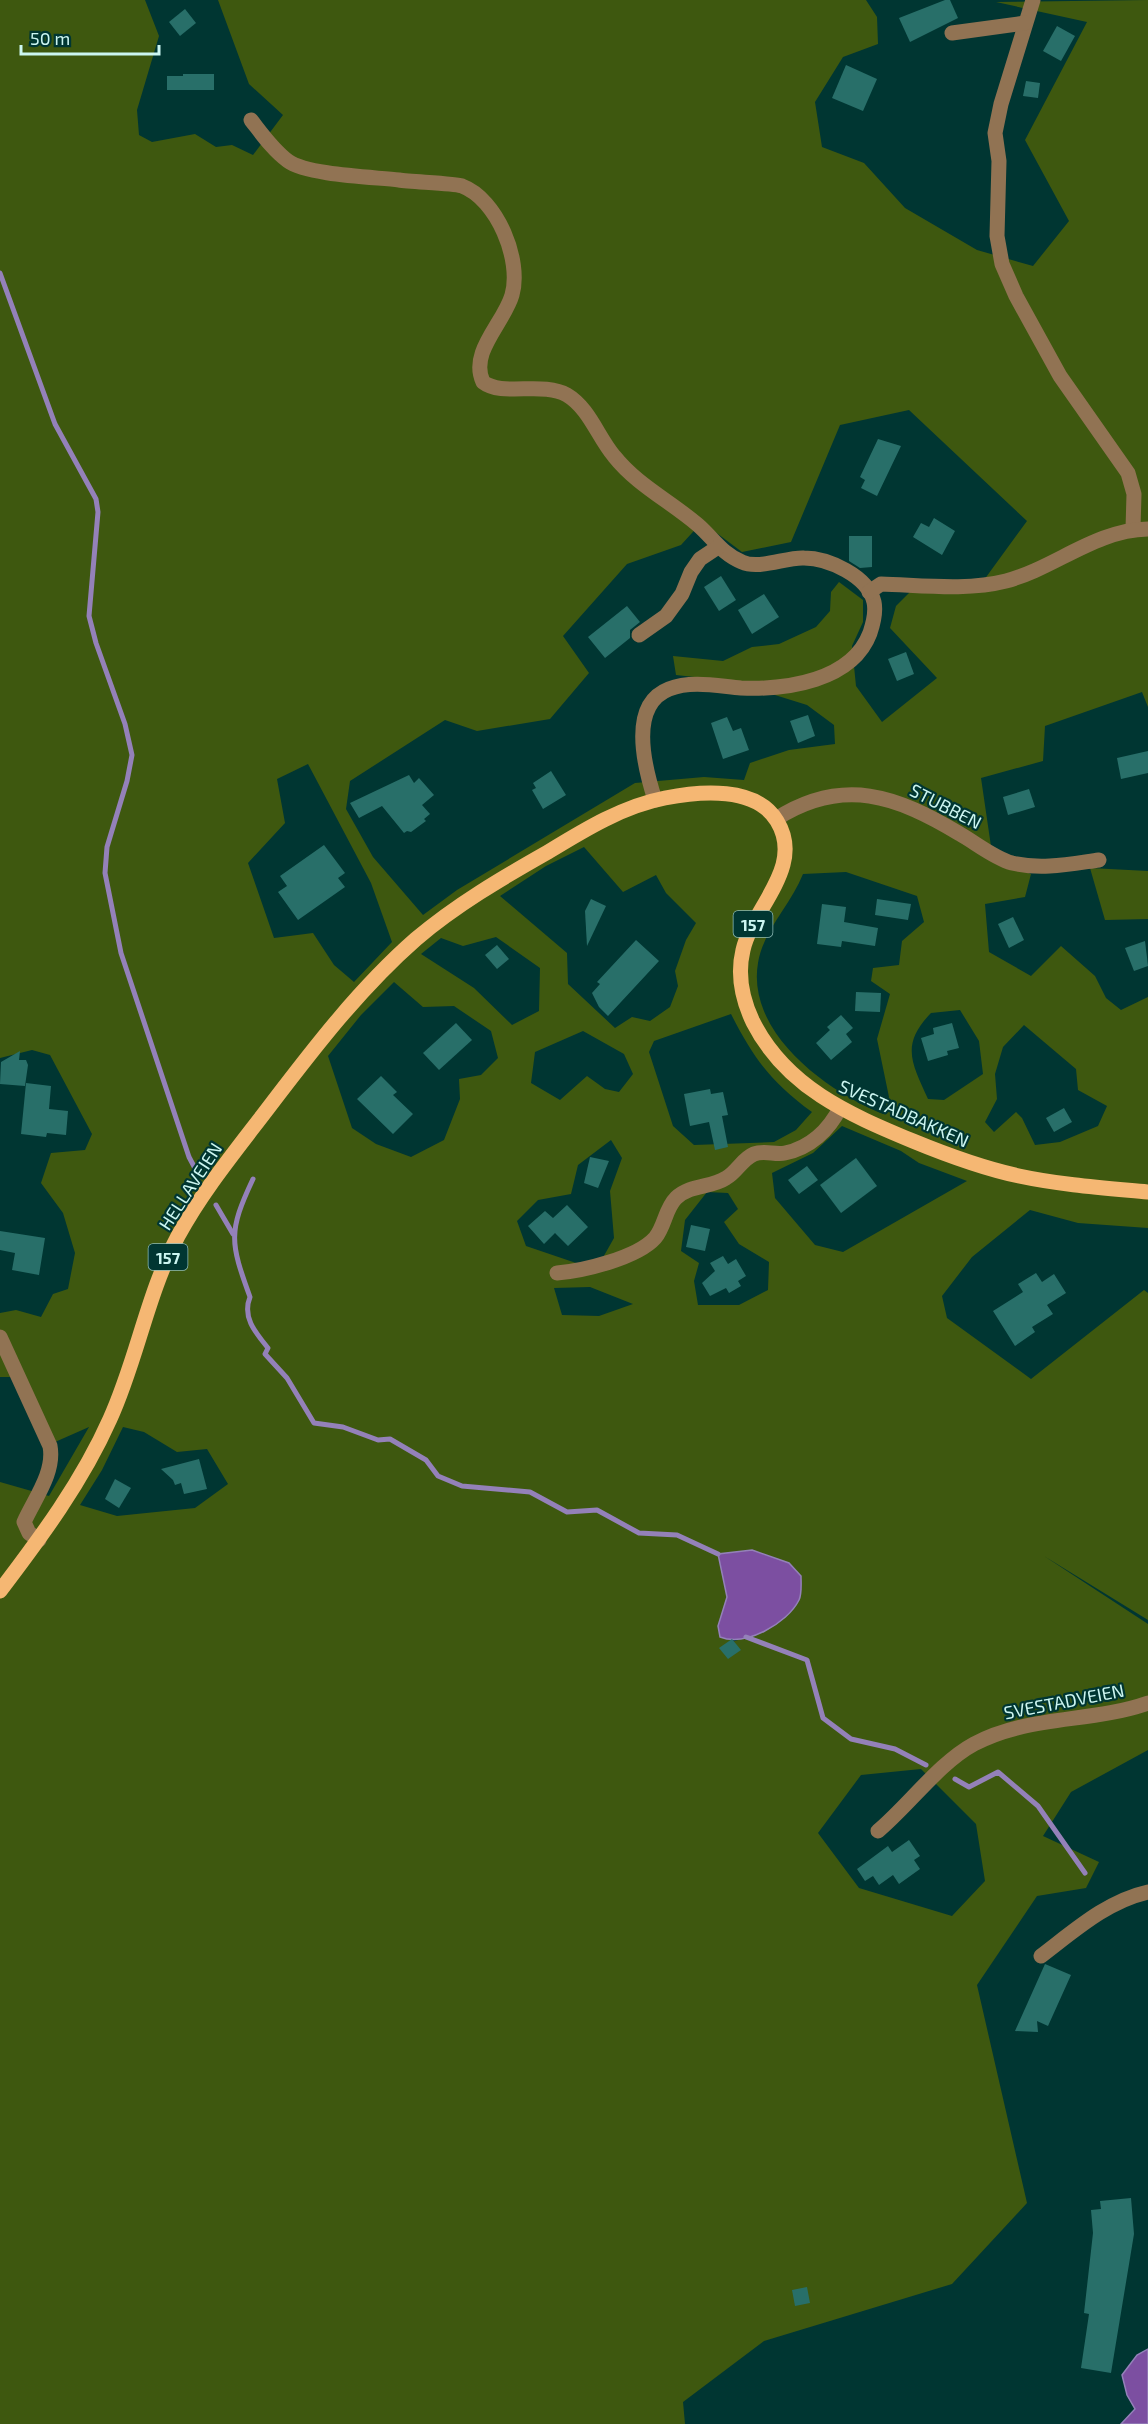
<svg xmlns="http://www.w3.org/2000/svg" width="1148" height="2424" viewBox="0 0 1148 2424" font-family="'Exo 2',sans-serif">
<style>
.green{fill:#3e580f;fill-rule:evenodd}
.water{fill:#7c4fa1;stroke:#9481b9;stroke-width:1.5}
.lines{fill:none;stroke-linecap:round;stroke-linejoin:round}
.stream{stroke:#9481b9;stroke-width:5}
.building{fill:#286f69}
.minor{stroke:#917353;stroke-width:15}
.major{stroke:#f5b773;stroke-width:15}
.labels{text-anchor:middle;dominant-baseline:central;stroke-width:4.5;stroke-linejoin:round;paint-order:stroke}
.shield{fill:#003632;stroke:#8fbcb8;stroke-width:1.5}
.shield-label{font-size:16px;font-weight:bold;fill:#ccf6f1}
.street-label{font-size:18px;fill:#ccf6f1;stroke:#003632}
</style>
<rect width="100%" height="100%" fill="#003632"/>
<g class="green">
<path d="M0 0H145L159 36 137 110 139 135 152 142 195 134 216 147 232 145 253 155 283 115 249 84 218 0H866L877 17 878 44 843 57 815 102 822 147 864 163 905 208 977 250 1033 266 1069 221 1025 140 1087 22 996 2 1148 0V707L1142 692 1045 726 1043 761 981 778 993 860 1031 874 1025 897 985 904 989 952 1031 976 1061 946 1095 976 1106 998 1121 1010 1148 997V1228L1078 1223 1030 1210 972 1257 942 1296 947 1318 1031 1379 1144 1290 1148 1293V1620L1044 1556 1148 1624V1750L1071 1792 1043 1836 1099 1862 1086 1888 1037 1896 977 1985 1027 2203 952 2284 764 2341 683 2402 685 2424H0V1482L49 1496 89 1427 55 1442 11 1377H0V1313L16 1310 41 1317 53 1294 68 1289 75 1253 63 1213 41 1183 51 1153 85 1150 92 1134 50 1055 32 1050 0 1058ZM909 410 1027 521 976 591 919 583 896 606 890 628 937 678 882 722 856 686 852 646 863 622V600L839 582 831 592 830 611 816 627 779 644 752 647 723 661 673 656 676 675 730 681 807 705 834 725 835 744 789 750 750 763 744 780 704 777 635 783 457 890 423 915 373 857 346 809 350 781 445 720 477 731 550 719 589 673 563 636 627 564 681 545 702 522 742 552 791 542 840 425ZM308 764 371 883 392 942 354 982 334 965 313 933 274 938 248 863 285 823 277 779ZM584 847 623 892 656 875 666 893 696 923 686 940 675 971 678 986 670 1007 650 1021 632 1017 615 1028 568 984 567 953 500 896 546 866ZM846 872 917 896 924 922 902 941 899 965 873 968 871 981 890 994 877 1039 889 1097 883 1114C828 1092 746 1033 758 963 763 930 791 905 803 874ZM496 937 540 968 539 1011 512 1025 474 988 421 954 441 938 463 946ZM394 982 423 1007 454 1006 491 1031 498 1058 481 1075 459 1079 460 1099 444 1140 411 1157 376 1144 352 1128 328 1056 361 1015ZM960 1010 979 1041 983 1074 944 1100 928 1099C912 1063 900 1045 931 1013ZM731 1014C754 1059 771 1082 812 1112L796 1130 774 1142 694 1145 673 1126 649 1052 654 1041ZM1024 1025 1076 1069 1078 1090 1107 1106 1098 1126 1060 1142 1035 1145 1022 1118 1016 1112 994 1132 985 1122 997 1099 995 1074 1003 1047ZM583 1031 624 1054 633 1074 619 1092 605 1089 587 1076 560 1100 531 1083 535 1052ZM842 1126 901 1151 919 1163 967 1181 843 1252 815 1245 775 1198 772 1173 813 1153ZM611 1140 622 1158 610 1191 614 1238 601 1261 579 1264 526 1246 517 1221 538 1200 571 1194 578 1165ZM707 1192 728 1193 738 1209 724 1222 739 1244 769 1262 768 1290 739 1305H698L694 1281 699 1263 681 1251 685 1220ZM590 1287 633 1304 599 1316 562 1315 554 1288ZM123 1427 144 1432 177 1452 207 1449 228 1484 195 1508 117 1516 80 1505 102 1470ZM718 1554 765 1631 732 1642 718 1626 727 1597ZM921 1769 976 1824 985 1881 952 1916 859 1888 818 1833 861 1775Z"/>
<polygon points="1090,868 1148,871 1148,919 1105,920"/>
</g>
<g class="water">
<path d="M752 1550 789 1563 801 1576C801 1583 802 1594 799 1600 787 1624 745 1647 720 1637L718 1626 727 1597 718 1554Z"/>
<polygon points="1148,2349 1148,2424 1121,2424 1135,2409 1127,2395 1122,2375 1137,2355"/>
</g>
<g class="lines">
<g class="stream">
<polyline points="0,273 55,424 96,499 98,512 89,616 96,643 125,724 132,755 127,781 107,847 105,873 121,953 189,1157 198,1174"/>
<path d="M253 1179C228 1232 230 1242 250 1297 242 1317 255 1332 268 1348L265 1354 287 1378 314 1423 343 1427 378 1440 390 1439 426 1460 438 1476 462 1486 530 1492 567 1512 597 1510 639 1533 677 1535 718 1554"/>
<polyline points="216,1205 233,1234"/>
<polyline points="746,1637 807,1660 823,1718 851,1739 895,1749 926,1765"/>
<polyline points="955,1779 969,1787 998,1772 1038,1806 1085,1873"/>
</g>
</g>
<g class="building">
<polygon points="945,0 950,0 958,18 910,42 899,18"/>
<polygon points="185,9 196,23 180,36 169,22"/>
<polygon points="1057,26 1075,36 1061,61 1043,51"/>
<polygon points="846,65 877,79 863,111 832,98"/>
<polygon points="183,74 214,74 214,90 167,90 167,76 183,76"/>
<polygon points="1026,81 1040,83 1038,98 1023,96"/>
<polygon points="878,439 901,446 877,496 861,488 865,480 860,477"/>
<polygon points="934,518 955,531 942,555 913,537 921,523 929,527"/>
<polygon points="849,536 872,536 872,567 860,568 849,561"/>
<polygon points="721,576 736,600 719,611 704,587"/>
<polygon points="764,594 779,617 752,634 738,610"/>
<polygon points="627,606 640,622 630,630 630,638 605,658 588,637"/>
<polygon points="906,652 914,674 897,681 888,659"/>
<polygon points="808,715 815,736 798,743 790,721"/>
<polygon points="727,717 733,731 741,728 749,750 723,759 711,723"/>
<polygon points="1148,751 1148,773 1121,779 1117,758"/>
<polygon points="551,771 566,795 543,809 532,790 536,788 533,783"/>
<polygon points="409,775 414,783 419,778 434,795 422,805 430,814 424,819 426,821 411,832 407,831 404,833 382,806 359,818 350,803"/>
<polygon points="1029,789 1035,807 1008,815 1003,797"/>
<polygon points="324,845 345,873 338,878 345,887 298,920 278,892 287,886 280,876"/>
<polygon points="591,899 606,906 587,946 585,911"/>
<polygon points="877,899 911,904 908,920 875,915"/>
<polygon points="822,904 846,907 844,922 878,928 875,946 842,941 841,947 817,944"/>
<polygon points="1013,917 1024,940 1009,948 998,924"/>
<polygon points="636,940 659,961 608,1016 599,1007 592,993 600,984 597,982"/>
<polygon points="1145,941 1148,966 1134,971 1125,948"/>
<polygon points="497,945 509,959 497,969 485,955"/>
<polygon points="856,992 881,993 880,1012 855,1011"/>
<polygon points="841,1015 853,1028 846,1034 852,1042 831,1060 816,1043 830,1030 827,1027"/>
<polygon points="456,1023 472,1040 439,1070 423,1053"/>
<polygon points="952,1023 959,1048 947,1051 948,1055 928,1061 921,1038 934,1034 933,1028"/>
<polygon points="20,1051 19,1060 26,1060 28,1065 25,1086 0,1084 1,1062"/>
<polygon points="381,1076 397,1092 393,1095 413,1114 393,1134 357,1099"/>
<polygon points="26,1083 51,1086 49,1109 68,1111 66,1135 47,1133 46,1137 21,1134"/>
<polygon points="710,1089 711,1094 723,1092 728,1115 722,1116 728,1147 715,1150 709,1122 690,1126 684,1094"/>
<polygon points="1064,1108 1072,1122 1054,1132 1046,1118"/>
<polygon points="590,1157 609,1161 598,1188 584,1183"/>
<polygon points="856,1158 877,1186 841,1213 820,1185"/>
<polygon points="807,1166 818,1180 799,1194 788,1180"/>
<polygon points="567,1205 588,1227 568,1246 555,1233 544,1244 528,1226 545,1211 553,1218"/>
<polygon points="691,1225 710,1229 705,1251 686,1247"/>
<polygon points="0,1231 45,1238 39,1275 12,1270 15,1253 0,1250"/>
<polygon points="723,1256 728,1264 736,1259 746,1276 738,1281 741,1286 729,1293 726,1288 710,1296 702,1283 715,1271 710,1263"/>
<polygon points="1036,1273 1042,1282 1054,1274 1066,1293 1047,1305 1053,1314 1032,1327 1035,1332 1015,1346 993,1311 1023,1292 1018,1284"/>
<polygon points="199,1459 207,1489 184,1494 181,1483 175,1485 173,1480 161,1469"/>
<polygon points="115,1479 131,1488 119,1508 105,1499"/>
<polygon points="732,1639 741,1650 728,1659 719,1648"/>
<polygon points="909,1840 920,1856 914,1860 920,1869 899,1884 893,1875 879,1885 873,1876 865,1881 857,1869 888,1846 892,1852"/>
<polygon points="1045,1964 1071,1975 1048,2026 1037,2021 1038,2032 1015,2031"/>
<polygon points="1131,2198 1134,2234 1111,2373 1081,2368 1089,2314 1084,2313 1093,2233 1091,2210 1101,2209 1100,2201"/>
<polygon points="807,2287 810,2303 795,2306 792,2290"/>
</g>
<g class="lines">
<g class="minor">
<polyline points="1033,0 1001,104 995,133 999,161 997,236 1002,264 1016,296 1060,376 1128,473 1134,494 1133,529"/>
<polyline points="952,33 1025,23"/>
<path d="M251 120C262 134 273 150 288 161 307 175 373 177 399 180 411 182 455 183 462 186 497 199 522 260 512 295 504 323 469 352 483 382 502 397 543 381 567 395 589 408 598 437 614 456 637 485 670 501 698 525 713 538 722 554 742 562 759 570 786 557 804 558 828 558 868 576 874 602 876 611 873 624 870 633 852 681 786 690 741 688 718 686 691 680 669 689 628 705 645 769 655 800"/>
<path d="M869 592 881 584C920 585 967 591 1006 581 1055 568 1095 530 1148 529"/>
<polyline points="639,635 666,616 682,594 691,572 700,559 718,547"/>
<path d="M776 819C843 776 897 796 960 834 976 843 994 858 1012 863 1041 870 1070 864 1099 860"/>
<path d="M557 1273C583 1271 637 1258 655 1238 665 1226 665 1209 676 1198 691 1184 711 1188 726 1178 737 1172 742 1159 754 1154 764 1150 775 1155 785 1153 810 1148 829 1130 840 1108"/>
<path d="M0 1337 50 1446C55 1472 35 1498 24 1522L29 1533 39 1540"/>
<path d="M878 1831C909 1805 939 1763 974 1744 1028 1715 1091 1723 1148 1703"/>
<path d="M1041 1956C1074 1931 1107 1901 1148 1892"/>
</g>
<path class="major" d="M0 1591C41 1537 82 1482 110 1419 137 1360 147 1294 178 1236 203 1190 237 1149 269 1107 314 1048 360 988 416 939 456 905 502 878 548 852 584 830 623 806 665 798 700 791 756 786 777 821 805 867 753 907 743 950 737 975 742 999 753 1022 786 1087 848 1114 913 1141 947 1155 982 1168 1019 1176 1061 1185 1105 1188 1148 1192"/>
</g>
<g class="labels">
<g class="shield">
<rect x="733.5" y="911" width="39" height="26" rx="4.5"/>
<rect x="148.5" y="1244" width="39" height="26" rx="4.5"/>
</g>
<g class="shield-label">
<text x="753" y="924">157</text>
<text x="168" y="1257">157</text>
</g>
<g class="street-label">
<text transform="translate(946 806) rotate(27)">STUBBEN</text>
<text transform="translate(904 1113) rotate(24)">SVESTADBAKKEN</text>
<text transform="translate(190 1186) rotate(-57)">HELLAVEIEN</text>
<text transform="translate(1064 1701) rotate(-11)">SVESTADVEIEN</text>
</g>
</g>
<path d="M21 45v9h138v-9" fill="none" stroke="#ccf6f1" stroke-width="3"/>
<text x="30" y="45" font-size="18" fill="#ccf6f1" stroke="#003632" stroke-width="4.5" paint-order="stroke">50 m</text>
</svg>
